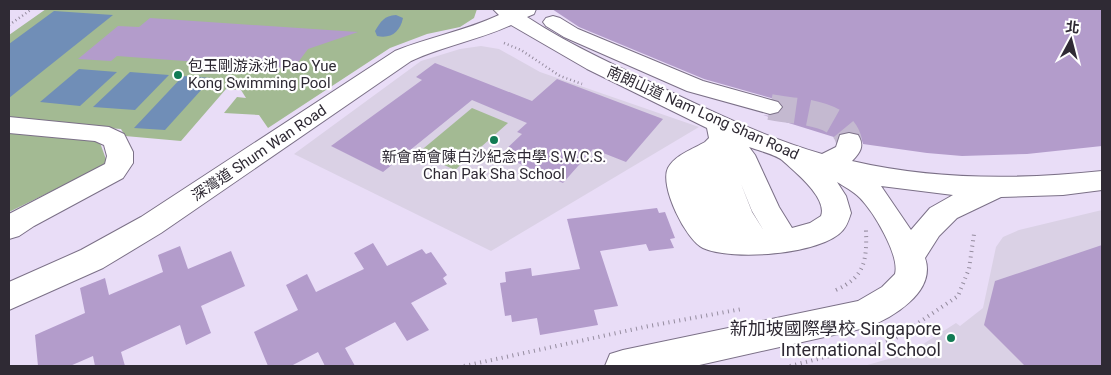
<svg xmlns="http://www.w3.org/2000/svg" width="1111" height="375" viewBox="0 0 1111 375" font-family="Roboto,'Noto Sans TC',sans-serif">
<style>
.education{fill:#dad1e5}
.green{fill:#a3ba93}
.water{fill:#708eb7}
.building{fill:#b39ccb}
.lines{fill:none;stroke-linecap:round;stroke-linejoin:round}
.minor-tunnel{stroke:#c4b9d0;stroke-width:26;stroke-dasharray:26 13;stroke-linecap:butt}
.minor-casing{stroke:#7b7087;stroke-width:2}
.path-far1{stroke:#958c9f;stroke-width:2.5;stroke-dasharray:1 3;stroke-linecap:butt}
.path{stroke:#958c9f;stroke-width:4;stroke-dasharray:1 4.5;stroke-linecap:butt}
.minor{fill:#fff;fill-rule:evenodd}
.poi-dot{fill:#127b54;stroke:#fff;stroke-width:2}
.labels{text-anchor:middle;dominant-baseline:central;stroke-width:4.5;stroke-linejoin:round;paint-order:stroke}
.poi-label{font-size:15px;fill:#2f2a34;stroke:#fff;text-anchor:start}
.street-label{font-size:15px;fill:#2f2a34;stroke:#fff}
.near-poi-label{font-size:18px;fill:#2f2a34;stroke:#fff;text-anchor:end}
</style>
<rect width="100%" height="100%" fill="#e9ddf7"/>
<g class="education">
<polygon points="481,46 499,49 540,72 699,127 491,251 294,154 421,61 460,49"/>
<polygon points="1102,210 1102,366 864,366 909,353 956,323 960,326 983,308 996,247 1003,237 1019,230"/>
</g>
<g class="green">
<polygon points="46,9 477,9 474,18 460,27 427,34 390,48 268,128 259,115 224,113 237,97 246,98 241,90 226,89 181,141 125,136 121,129 9,120 9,35"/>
<polygon points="472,108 508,123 455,170 418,153"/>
<polygon points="9,132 99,140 107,162 103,166 9,212"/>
</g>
<g class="water">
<polygon points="54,11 113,15 9,98 9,44"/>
<path d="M396 15 403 18C400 32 391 39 377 36L375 31C381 21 384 16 396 15Z"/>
<polygon points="79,69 117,72 80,106 40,102"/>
<polygon points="130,72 169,75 135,110 93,107"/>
<polygon points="183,76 212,78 165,130 134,128"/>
</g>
<g class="building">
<polygon points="552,9 1102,9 1102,146 1027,154 962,156 927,153 863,144 860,134 849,131 840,133 837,138 763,115 770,116 779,113 784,107 778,100 704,79 579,27"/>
<polygon points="150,18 358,32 308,49 293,69 117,56 111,61 78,59 118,26 139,27"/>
<polygon points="435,63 532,101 557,79 663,119 626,162 593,149 563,183 500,155 522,134 517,132 527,123 472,100 383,172 331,146 422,80 416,77"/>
<polygon points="657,208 659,213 665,212 675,238 670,239 674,248 649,251 646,244 600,251 618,306 594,310 598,325 540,335 537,318 512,322 511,315 505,316 500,283 506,282 505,272 531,268 532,276 580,269 567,219"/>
<polygon points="373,243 387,266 422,249 426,254 431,252 447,275 443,278 447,284 411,303 429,330 407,341 395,322 345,348 355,366 325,366 318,352 291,366 268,366 254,332 298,310 286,285 307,274 316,292 364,269 354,253"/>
<polygon points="1102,245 1102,366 1025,366 984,325 995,281"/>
<polygon points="180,246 188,269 231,251 245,286 201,306 211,333 186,345 180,325 121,352 125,366 95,366 93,356 70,366 38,366 35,335 85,313 80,288 105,278 109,295 163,272 158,255"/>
</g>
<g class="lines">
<path class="minor-tunnel" d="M770 107C795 112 842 111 849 141"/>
<g class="minor-casing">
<g id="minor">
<path d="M493 9H536L534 14 527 17C573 47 623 69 673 93 722 116 770 139 822 154L836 147 840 135 849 133 858 135C865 146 860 153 852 161 934 180 1018 180 1102 171V190L1063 195 1001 197 957 218 939 236 925 258C937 292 891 319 865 328L695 366H605L610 354 623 350 858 301 882 287 895 274C900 255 873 211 860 198 853 191 845 187 837 182L846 196 851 213C849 219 847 226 843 230 822 255 731 261 703 248 686 240 659 186 668 168 675 155 693 149 705 142L709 138 707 128 587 69 511 25C478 40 443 46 411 61L161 233 103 268 9 310V282L81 250 141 217 395 51C429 37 465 31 499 15ZM749 147C757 150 776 155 782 160 794 171 828 198 821 216L810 223 792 228 779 207 755 155ZM741 184 752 211 764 231 752 212ZM881 186 953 195 930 208 911 230Z"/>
<polygon points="553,16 560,18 578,29 703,81 778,102 782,107 778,112 770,114 687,91 564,37 546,26 543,22 546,18"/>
<polygon points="9,117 109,127 124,134 133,152 133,163 123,178 34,226 19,236 9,239 9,214 105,164 107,156 104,145 95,141 9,133"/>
</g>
</g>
<g class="path-far1">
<polyline points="9,25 32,9"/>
<polyline points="504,43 521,50 560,76 582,84"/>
</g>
<g class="path">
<path d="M836 290C865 277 867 260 866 230"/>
<polyline points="464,366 649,326 742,309"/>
<polyline points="790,366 893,340 958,296 969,269 974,234"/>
</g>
<use href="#minor" class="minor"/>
</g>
<g class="poi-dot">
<circle cx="178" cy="75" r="5"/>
<circle cx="494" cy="140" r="5"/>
<circle cx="951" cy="338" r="5"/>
</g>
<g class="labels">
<g class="poi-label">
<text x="188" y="66">包玉剛游泳池 Pao Yue<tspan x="188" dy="17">Kong Swimming Pool</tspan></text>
<text x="494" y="157" text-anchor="middle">新會商會陳白沙紀念中學 S.W.C.S.<tspan x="494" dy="17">Chan Pak Sha School</tspan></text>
</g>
<g class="street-label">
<text transform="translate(703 113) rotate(24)">南朗山道 Nam Long Shan Road</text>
<text transform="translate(259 153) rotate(-34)">深灣道 Shum Wan Road</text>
</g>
<g class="near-poi-label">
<text x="941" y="328">新加坡國際學校 Singapore<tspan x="941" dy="21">International School</tspan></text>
</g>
</g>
<rect width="1111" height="375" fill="none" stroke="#2f2a34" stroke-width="20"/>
<g transform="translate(1071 40) rotate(7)" stroke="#ffffff" stroke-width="4" paint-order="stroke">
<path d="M0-4L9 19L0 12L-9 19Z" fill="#2f2a34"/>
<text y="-8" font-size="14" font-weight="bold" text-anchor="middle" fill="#2f2a34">北</text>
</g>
</svg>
